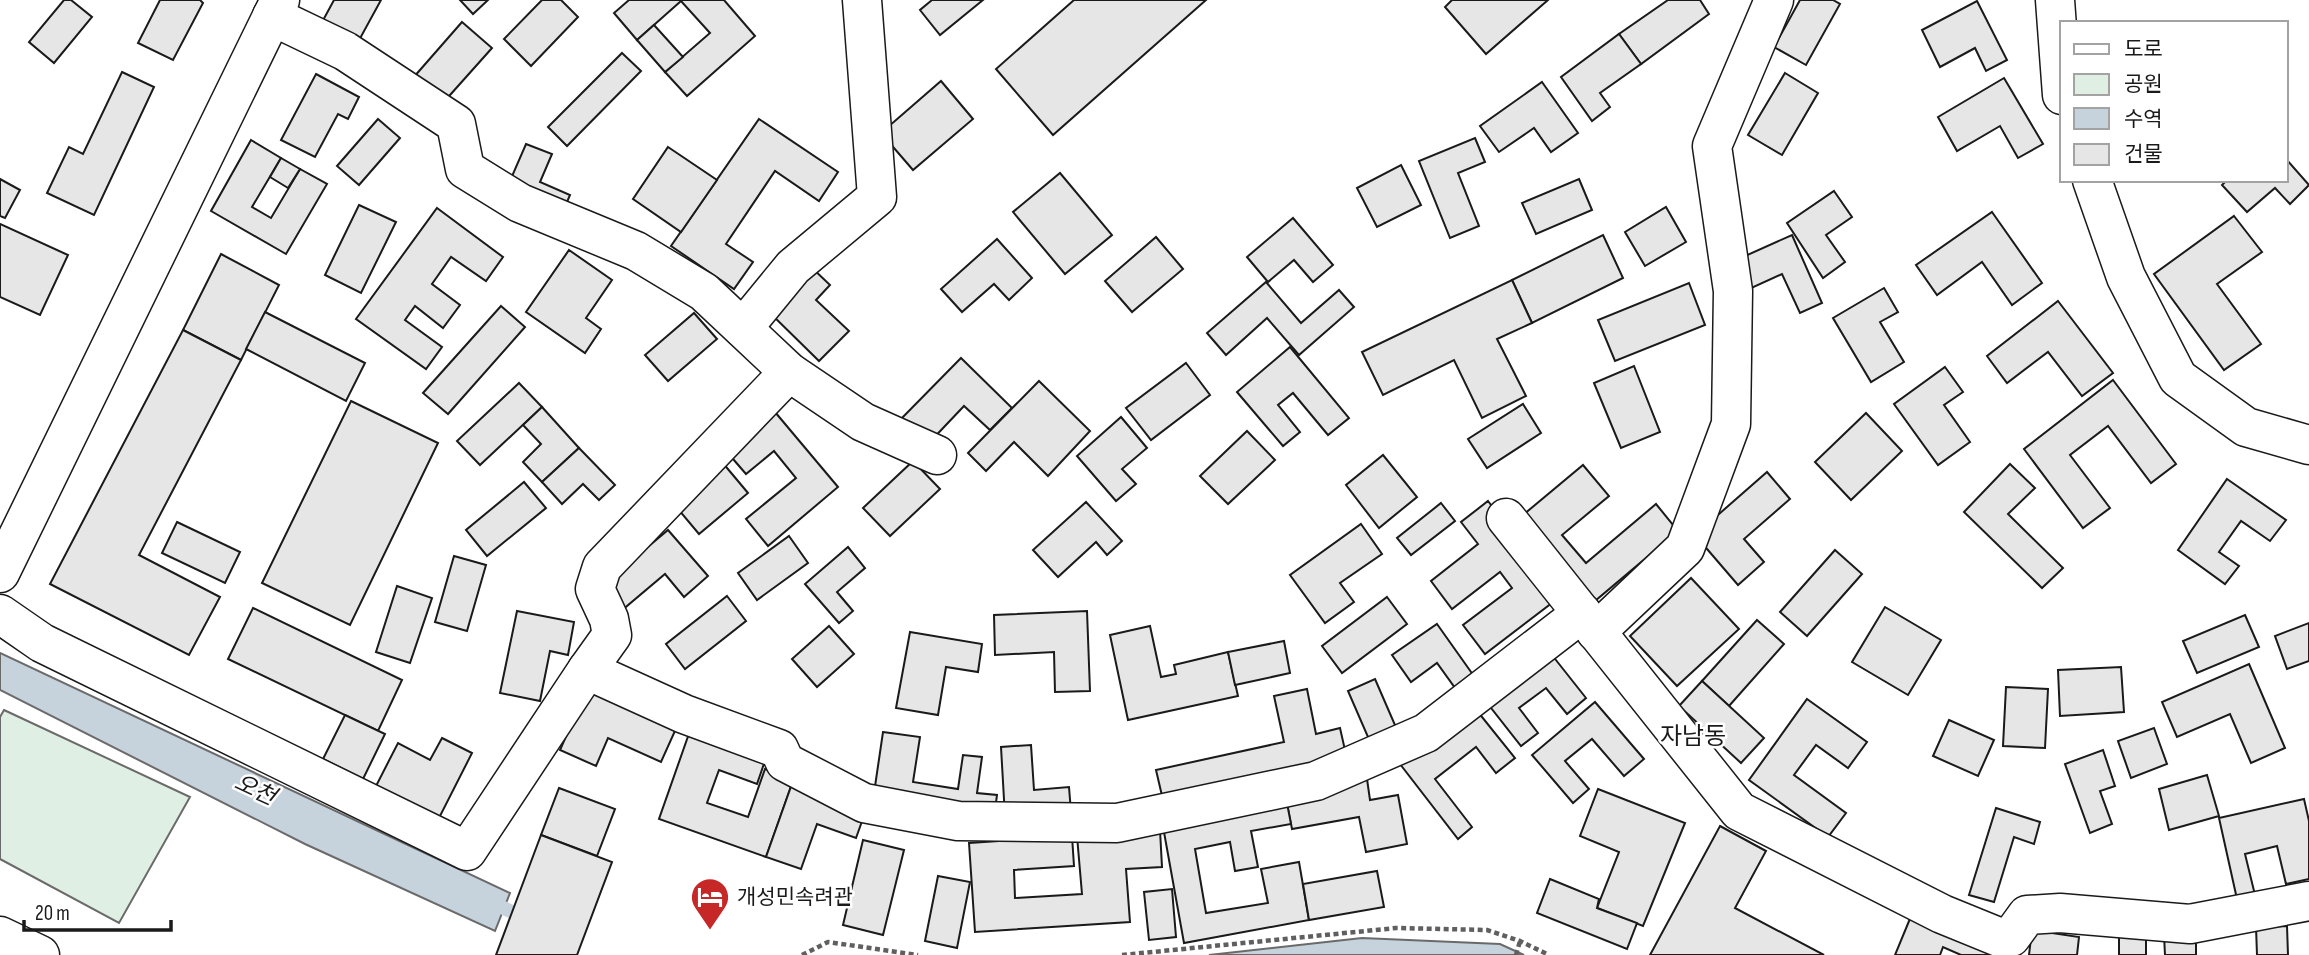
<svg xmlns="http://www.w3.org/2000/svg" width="2309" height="955" viewBox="0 0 2309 955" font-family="'Sofia Sans Condensed','Noto Sans KR',sans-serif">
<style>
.green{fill:#e0efe3;stroke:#6a6a6a;stroke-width:2}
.water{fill:#c6d2dc;stroke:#6a6a6a;stroke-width:2}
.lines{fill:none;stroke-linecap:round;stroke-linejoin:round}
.stream{stroke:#c6d2dc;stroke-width:14}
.building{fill:#e6e6e6;stroke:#1a1a1a;stroke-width:2}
.minor-casing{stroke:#1a1a1a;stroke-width:41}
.secondary-casing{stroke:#1a1a1a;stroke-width:41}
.path{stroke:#5f5f5f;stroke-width:4.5;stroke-dasharray:5 3.5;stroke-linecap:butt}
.minor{stroke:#fff;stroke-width:38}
.secondary{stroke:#fff;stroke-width:38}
.labels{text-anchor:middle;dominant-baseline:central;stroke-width:5;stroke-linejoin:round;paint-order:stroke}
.poi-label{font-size:21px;fill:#1a1a1a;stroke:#fff;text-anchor:start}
.water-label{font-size:23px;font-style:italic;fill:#1a1a1a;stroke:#fff}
.quarter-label{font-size:24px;fill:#1a1a1a;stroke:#fff}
</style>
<rect width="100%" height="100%" fill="#fff"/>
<polygon class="green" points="4,710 190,797 119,923 0,859 0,717"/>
<g class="water">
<polygon points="0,653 510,893 495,931 305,844 0,690"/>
<polygon points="1362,938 1500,944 1524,955 1209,955"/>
</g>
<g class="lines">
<polyline class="stream" points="488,901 510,911"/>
</g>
<g class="building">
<polygon points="64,0 71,0 92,17 54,63 29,42"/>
<polygon points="160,0 200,0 203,3 173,60 138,43"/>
<polygon points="334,0 381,0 357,44 321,24"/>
<polygon points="460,0 488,0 473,14"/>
<polygon points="542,0 561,0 578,17 531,66 504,39"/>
<polygon points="629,0 724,0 755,36 687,96 665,72 710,33 681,1 637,40 614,13"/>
<polygon points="932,0 983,0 940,35 920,10"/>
<polygon points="1074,0 1206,0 1053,135 996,69"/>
<polygon points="1452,0 1548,0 1486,54 1445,7"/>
<polygon points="1668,0 1700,0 1709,14 1641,64 1619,34"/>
<polygon points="1800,0 1833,0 1840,4 1806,65 1774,47"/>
<polygon points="1977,1 2007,60 1986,71 1975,48 1940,67 1922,30"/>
<polygon points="462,22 492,48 442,104 413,78"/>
<polygon points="654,25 683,57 665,72 637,40"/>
<polygon points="1619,34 1641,64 1600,93 1610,107 1592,121 1561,77"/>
<polygon points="622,53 641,71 567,146 548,127"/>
<polygon points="122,72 154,87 94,215 47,193 69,147 83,154"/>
<polygon points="1785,73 1818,93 1782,155 1748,135"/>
<polygon points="316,74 359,97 348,119 338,114 315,157 281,140"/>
<polygon points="2004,78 2043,144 2018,158 2000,126 1957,151 1938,117"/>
<polygon points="941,81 973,119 913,170 881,133"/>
<polygon points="1542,82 1578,133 1551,152 1534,128 1499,152 1480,126"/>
<polygon points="378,119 400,138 359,185 337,166"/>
<polygon points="759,119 838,172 819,201 775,171 726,244 753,262 734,289 671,246"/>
<polygon points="1475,138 1485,162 1458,173 1479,226 1450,238 1419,161"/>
<polygon points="251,140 281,158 252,207 271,218 300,169 327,184 286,254 211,211"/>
<polygon points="526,144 552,154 540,182 570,195 562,214 506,190"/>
<polygon points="668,147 717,180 681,232 633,199"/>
<polygon points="281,158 300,169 288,188 270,177"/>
<polygon points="2286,159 2309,185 2290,204 2275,188 2247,212 2222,185 2227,180 2286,180"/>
<polygon points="1401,165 1421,205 1377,227 1357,188"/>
<polygon points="1060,173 1112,235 1065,274 1013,212"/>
<polygon points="0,179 20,190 5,218 0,216"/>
<polygon points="1579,179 1592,210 1536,234 1522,203"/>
<polygon points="1834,191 1852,217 1826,235 1845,262 1823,278 1787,223"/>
<polygon points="359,205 396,222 361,293 325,275"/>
<polygon points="1666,207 1686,242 1645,266 1625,232"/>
<polygon points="437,208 503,257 486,281 451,257 432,284 460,305 443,328 415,306 405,320 442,347 426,369 356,319"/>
<polygon points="1992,212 2042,283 2012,305 1982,262 1937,295 1916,265"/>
<polygon points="2234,216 2262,252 2217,284 2261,344 2224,370 2154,274"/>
<polygon points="1293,218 1333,265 1313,282 1294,260 1268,282 1247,257"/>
<polygon points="0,224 68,255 40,315 0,297"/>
<polygon points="1603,235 1623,278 1532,323 1512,280"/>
<polygon points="1792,235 1822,303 1800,313 1782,274 1747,290 1734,261"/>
<polygon points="1156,237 1183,269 1132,312 1105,281"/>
<polygon points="997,239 1032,278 1009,300 994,284 962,312 941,289"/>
<polygon points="569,250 612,280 586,318 601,329 585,353 526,312"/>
<polygon points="221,254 279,285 241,360 183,330"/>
<polygon points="809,265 830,285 816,300 849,331 819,361 766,309"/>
<polygon points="1512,280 1532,323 1497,339 1526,396 1482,418 1454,360 1383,395 1362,352"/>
<polygon points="1266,282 1301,323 1339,290 1354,307 1299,355 1267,318 1226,355 1207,333"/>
<polygon points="1689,283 1705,325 1615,361 1598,320"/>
<polygon points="1884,288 1898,312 1880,322 1904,362 1871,382 1833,318"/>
<polygon points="2058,301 2113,373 2082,396 2048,352 2007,383 1987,356"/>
<polygon points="501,306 525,327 448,414 423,393"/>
<polygon points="265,312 365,363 346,401 246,349"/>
<polygon points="694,313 717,339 668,381 645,355"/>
<polygon points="183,330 241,360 139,555 220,597 189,655 50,584"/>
<polygon points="1290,347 1349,418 1328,435 1293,393 1278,405 1300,432 1283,446 1237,392"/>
<polygon points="961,358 1012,408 990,430 964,406 926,446 899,421"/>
<polygon points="1186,363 1210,395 1151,440 1126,408"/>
<polygon points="1634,366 1660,432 1621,448 1594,383"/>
<polygon points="1945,367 1963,392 1944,405 1970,442 1938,465 1894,404"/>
<polygon points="2113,380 2176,464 2151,483 2108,426 2070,455 2110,508 2083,528 2024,449"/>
<polygon points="1039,381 1090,431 1048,476 1014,442 986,471 968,453"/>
<polygon points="519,383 542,407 480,465 457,441"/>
<polygon points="351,401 438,443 350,625 262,583"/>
<polygon points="1523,404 1541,433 1487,468 1468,439"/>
<polygon points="542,407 579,448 542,482 523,462 541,444 523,425"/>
<polygon points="775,412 838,487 768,546 746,519 796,478 774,451 746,474 727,452"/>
<polygon points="1866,413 1902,451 1851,500 1815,462"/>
<polygon points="1121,417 1147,448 1122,469 1136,484 1116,501 1077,456"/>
<polygon points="1247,431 1275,460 1228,504 1200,476"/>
<polygon points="579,448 615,485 599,500 583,484 562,504 542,482"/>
<polygon points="1383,455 1417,497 1379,528 1346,485"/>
<polygon points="913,461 940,489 890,536 863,508"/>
<polygon points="722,462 748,493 699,534 673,503"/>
<polygon points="2010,464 2035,488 2008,514 2063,568 2042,588 1964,512"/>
<polygon points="1583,465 1609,496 1562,535 1586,563 1656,504 1678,531 1589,606 1517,520"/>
<polygon points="1767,472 1790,499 1744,539 1764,562 1738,585 1695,535"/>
<polygon points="2227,479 2286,520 2270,541 2241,521 2219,552 2239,566 2225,584 2178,550"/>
<polygon points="524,482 546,508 487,556 466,530"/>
<polygon points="1488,501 1561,596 1485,654 1463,625 1512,588 1500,572 1452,609 1431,581 1478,544 1461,522"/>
<polygon points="1086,502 1122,541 1107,555 1096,542 1058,577 1033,550"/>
<polygon points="1441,503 1455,521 1411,555 1397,538"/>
<polygon points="177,522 240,552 225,583 162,553"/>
<polygon points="1361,524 1382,554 1340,583 1354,602 1325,623 1290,575"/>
<polygon points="668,530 708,576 684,597 665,574 621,611 600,587"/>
<polygon points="789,536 808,563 757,600 738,573"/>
<polygon points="848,547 865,568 837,592 853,611 839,623 805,584"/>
<polygon points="1835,550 1862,574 1807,636 1780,612"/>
<polygon points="454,556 486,565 467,631 435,622"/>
<polygon points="1691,578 1739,629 1677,686 1630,636"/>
<polygon points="397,586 432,598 410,663 376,652"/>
<polygon points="727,596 746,621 685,669 666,644"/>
<polygon points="1387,597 1407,624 1342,673 1322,646"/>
<polygon points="1885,607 1941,640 1908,695 1852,662"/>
<polygon points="253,608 402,680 378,731 228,659"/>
<polygon points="517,611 574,622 568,655 550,651 540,701 500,693"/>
<polygon points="1087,611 1090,691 1055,692 1054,652 995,655 994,615"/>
<polygon points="2245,615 2259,647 2197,673 2183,641"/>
<polygon points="1757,620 1784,644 1729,706 1702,681"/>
<polygon points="2309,623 2309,661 2287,669 2275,636"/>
<polygon points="1437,624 1476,679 1458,692 1437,663 1411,682 1392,655"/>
<polygon points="829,626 854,654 817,687 792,659"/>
<polygon points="1150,626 1161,677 1176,674 1174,665 1228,652 1238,696 1128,720 1110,635"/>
<polygon points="910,632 982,644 978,672 946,667 938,715 896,708"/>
<polygon points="1284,641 1290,673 1235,685 1228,652"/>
<polygon points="1548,650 1586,698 1567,714 1546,688 1519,708 1538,733 1521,746 1484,699"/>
<polygon points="2249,664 2285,748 2251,763 2230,714 2177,737 2162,702"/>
<polygon points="2121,667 2124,712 2060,716 2058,670"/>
<polygon points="1375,679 1398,732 1371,744 1348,691"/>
<polygon points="1702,681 1764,738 1741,763 1679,706"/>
<polygon points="590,682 679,722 661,762 608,738 596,766 560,750"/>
<polygon points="2006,687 2048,689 2045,748 2003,746"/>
<polygon points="1307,689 1316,734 1340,728 1347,759 1163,800 1156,770 1284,742 1274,696"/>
<polygon points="1807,699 1867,742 1848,768 1816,745 1794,775 1846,813 1828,837 1749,780"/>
<polygon points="1595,702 1644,759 1624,776 1592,739 1565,761 1589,789 1573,803 1532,755"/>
<polygon points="1474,707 1515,758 1496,773 1476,747 1435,779 1472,827 1458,839 1400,764"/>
<polygon points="345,715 385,734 363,779 323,759"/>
<polygon points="1949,720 1994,740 1978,776 1933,756"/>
<polygon points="692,725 768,752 757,784 719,770 707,803 748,817 765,769 794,778 766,857 659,819"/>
<polygon points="2154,728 2167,764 2131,778 2118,741"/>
<polygon points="883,732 920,737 913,782 958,789 963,755 982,757 977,793 997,795 994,818 873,800"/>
<polygon points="442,738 472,753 438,820 375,788 398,743 430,760"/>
<polygon points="1031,745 1034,790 1069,787 1071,812 1005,817 1001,747"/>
<polygon points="2103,750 2115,786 2100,791 2112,824 2090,833 2065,764"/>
<polygon points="2207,775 2219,816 2169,830 2159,789"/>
<polygon points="794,778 866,810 856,838 817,824 801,869 766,857"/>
<polygon points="1367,779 1370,800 1398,795 1407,844 1366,852 1359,817 1292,829 1285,794"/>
<polygon points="559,788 615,809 597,856 541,835"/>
<polygon points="1598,789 1685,823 1643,926 1597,908 1619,852 1580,836"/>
<polygon points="1286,798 1291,824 1251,831 1258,867 1235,871 1230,842 1195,849 1206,913 1268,903 1261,869 1299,862 1309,920 1184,943 1162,821"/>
<polygon points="2304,799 2309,821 2309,879 2286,884 2277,846 2245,854 2255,895 2237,899 2219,818"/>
<polygon points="1996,808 2040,822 2034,844 2014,837 1994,902 1969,895"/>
<polygon points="1720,826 1766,851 1735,908 1824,955 1650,955"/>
<polygon points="1160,830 1162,867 1126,869 1130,922 975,932 969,843 1072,836 1074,866 1014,870 1015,898 1082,894 1077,836"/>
<polygon points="541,835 612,862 577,955 496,955"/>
<polygon points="863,840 904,850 883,935 843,925"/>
<polygon points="1377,871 1384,907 1309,920 1303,884"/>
<polygon points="938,876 970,882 957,948 925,941"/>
<polygon points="1550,879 1599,899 1597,908 1637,923 1627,949 1537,913"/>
<polygon points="1172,889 1176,937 1149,940 1144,892"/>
<polygon points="1914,909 2004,955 1961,955 1943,947 1940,955 1895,955"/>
<polygon points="2287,926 2288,955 2257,955 2256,927"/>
<polygon points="2032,930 2079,937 2077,955 2029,955"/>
<polygon points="2196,933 2196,955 2165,955 2164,935"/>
<polygon points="2119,935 2146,936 2146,955 2119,955"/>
</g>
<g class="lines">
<g class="minor-casing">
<g id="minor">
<polyline points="2055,0 2062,95"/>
<polyline points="272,16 345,51 456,124 465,169 520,203 636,251 704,292 789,372 863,422 937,455"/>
<polyline points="2092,180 2126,277 2178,378 2246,427 2309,445"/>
<polyline points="743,328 793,267 877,197 862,0"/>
<polyline points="1506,518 1739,811 1942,914 2001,938 2011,937 2027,915 2060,913 2190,924 2309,901"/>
<polyline points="0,573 280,0"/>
<polyline points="0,614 42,643 467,851 587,670 684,714 779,749 785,762 864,803 958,821 1117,823 1316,781 1426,733 1582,613"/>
<polyline points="1596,632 1685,548 1731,424 1733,291 1712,146 1774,0"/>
<polyline points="587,670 612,635 609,619 595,589 602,567 789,372"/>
</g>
</g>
<g class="secondary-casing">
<polyline id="secondary" points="0,936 40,955"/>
</g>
<g class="path">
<polyline points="802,955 828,942 918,955"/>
<polyline points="1122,955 1396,928 1487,930 1520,941 1549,955"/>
<polyline points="1516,955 1520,941"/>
</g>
<use href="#minor" class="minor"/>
<use href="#secondary" class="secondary"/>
</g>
<defs>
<g id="hotel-pin" transform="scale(2.0125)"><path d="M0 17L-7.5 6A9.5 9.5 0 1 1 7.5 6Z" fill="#c62828" stroke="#fff"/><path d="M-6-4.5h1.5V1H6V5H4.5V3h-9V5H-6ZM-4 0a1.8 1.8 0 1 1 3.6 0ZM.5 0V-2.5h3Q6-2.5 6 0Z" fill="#fff"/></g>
</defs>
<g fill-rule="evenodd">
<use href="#hotel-pin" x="710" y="897"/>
</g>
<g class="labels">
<g class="poi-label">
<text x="737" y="897">개성민속려관</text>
</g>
<g class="water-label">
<text transform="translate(255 790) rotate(25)">오천</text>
</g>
<g class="quarter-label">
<text x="1693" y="736">자남동</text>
</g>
</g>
<rect x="2060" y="21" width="228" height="161" fill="#ffffff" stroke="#a3a3a3" stroke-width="2"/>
<rect x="2074" y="44" width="35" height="10" fill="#ffffff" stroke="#a3a3a3" stroke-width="2"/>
<text x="2124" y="56" font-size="21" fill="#1a1a1a">도로</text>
<rect x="2074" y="74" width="35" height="21" fill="#e0efe3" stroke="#a3a3a3" stroke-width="2"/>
<text x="2124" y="91" font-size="21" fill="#1a1a1a">공원</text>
<rect x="2074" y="108" width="35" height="21" fill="#c6d2dc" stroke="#a3a3a3" stroke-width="2"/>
<text x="2124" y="126" font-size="21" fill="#1a1a1a">수역</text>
<rect x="2074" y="144" width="35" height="21" fill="#e6e6e6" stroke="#a3a3a3" stroke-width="2"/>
<text x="2124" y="161" font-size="21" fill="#1a1a1a">건물</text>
<path d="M24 920v10h147v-10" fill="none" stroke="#1a1a1a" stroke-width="3.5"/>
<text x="35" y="920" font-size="21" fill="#1a1a1a" stroke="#ffffff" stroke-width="5" paint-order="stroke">20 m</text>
</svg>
